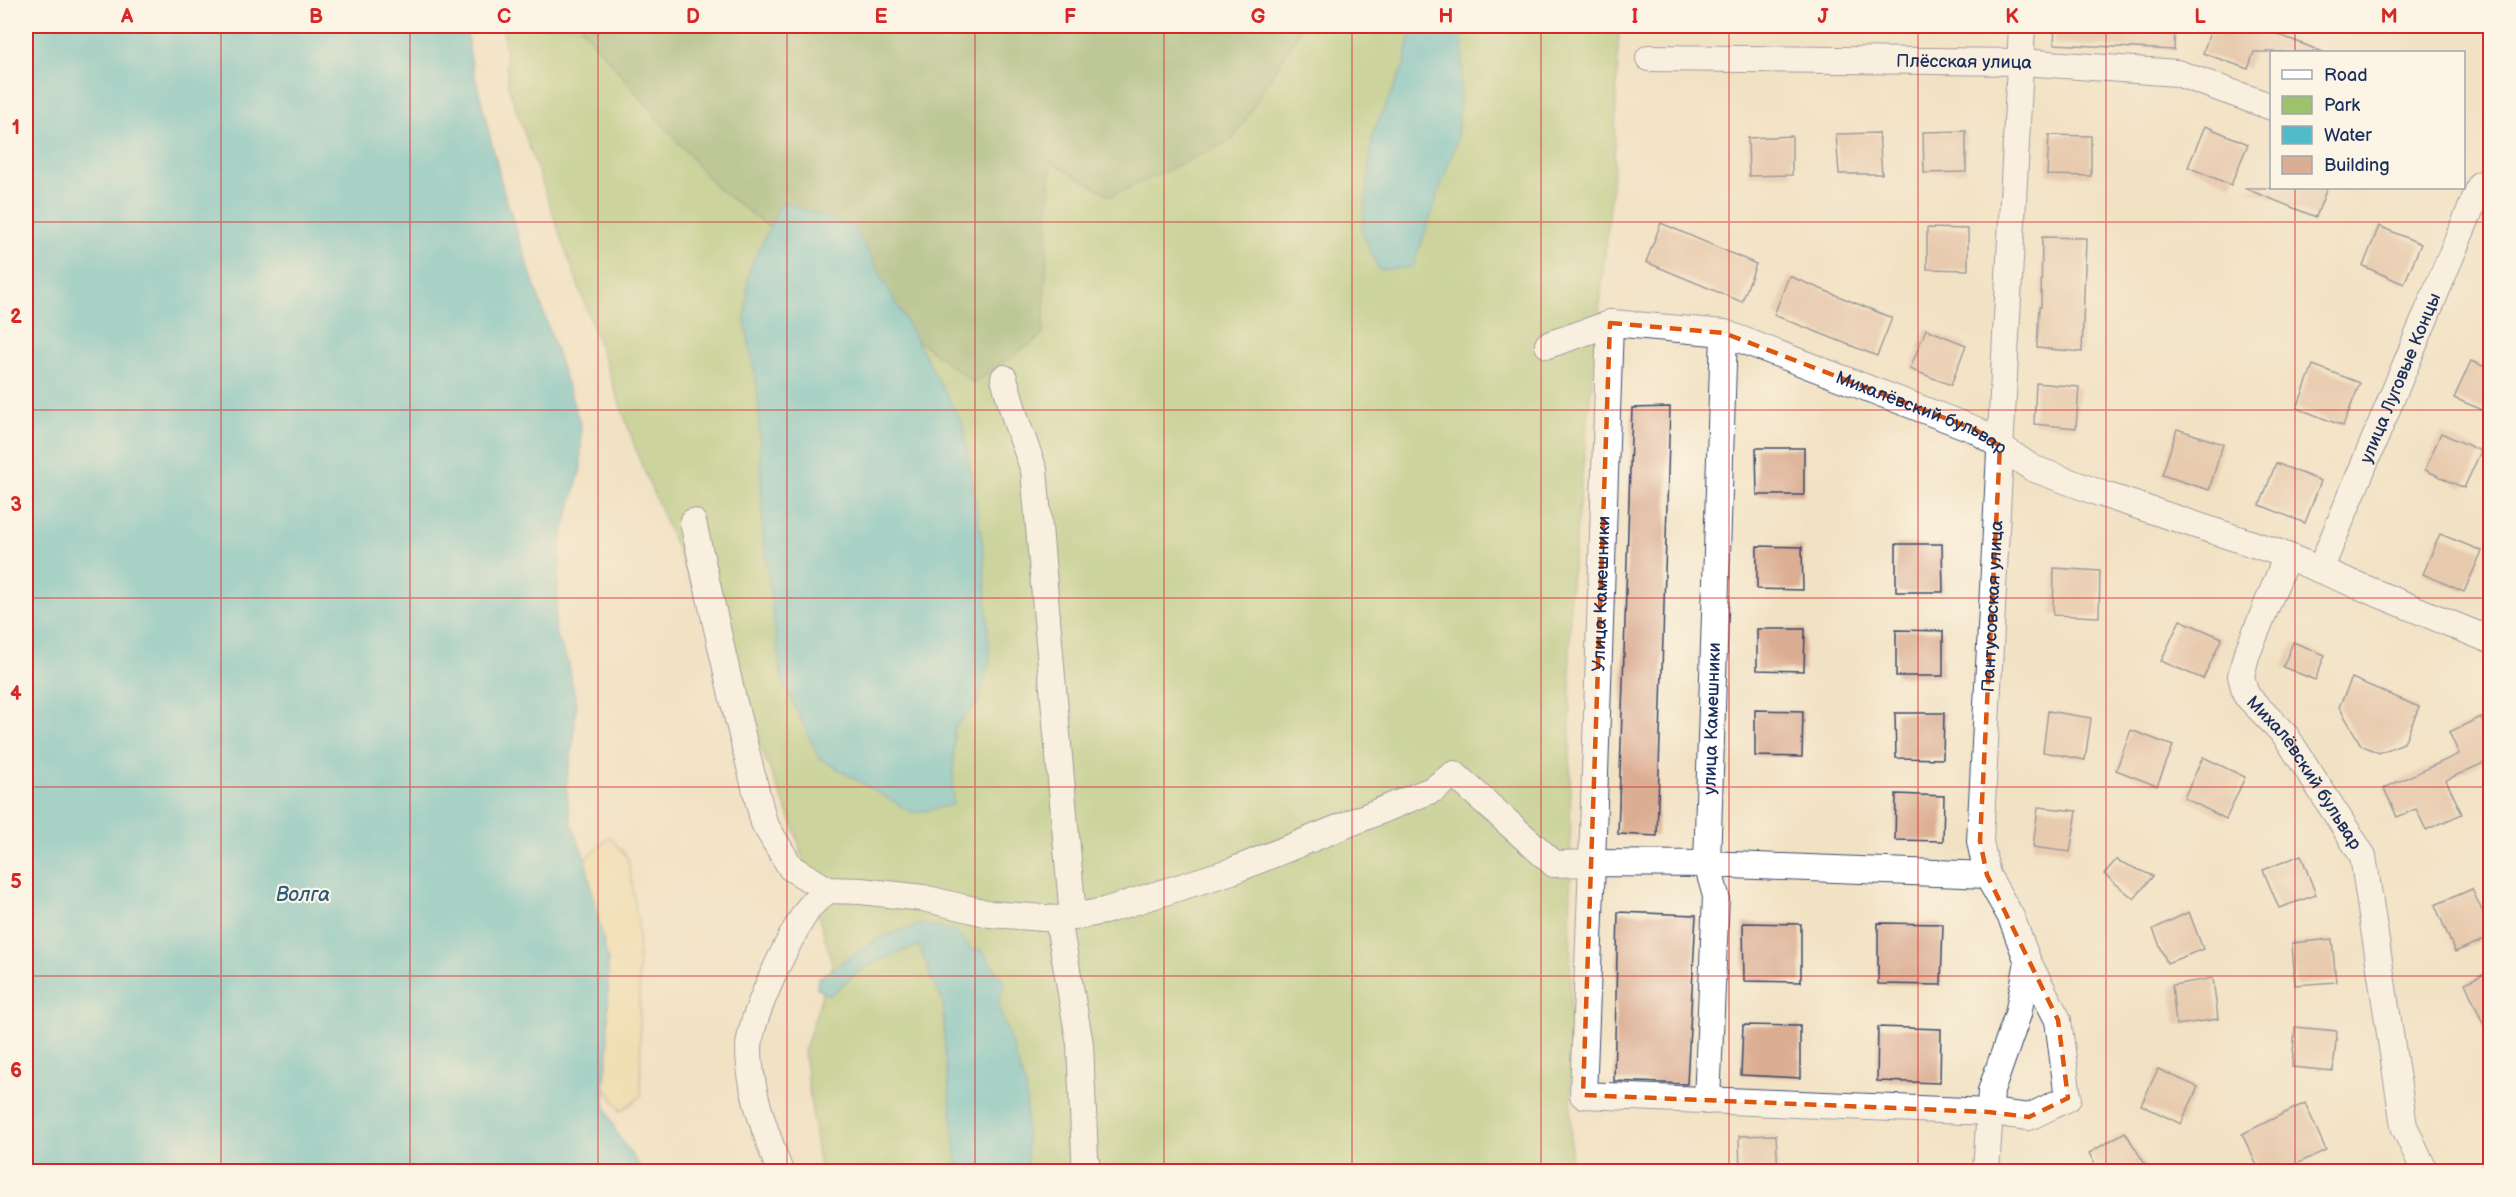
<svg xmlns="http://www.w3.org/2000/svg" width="2516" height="1197" viewBox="0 0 2516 1197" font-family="'Balsamiq Sans',sans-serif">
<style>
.green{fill:#9dc26c;stroke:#5c7865;stroke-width:1.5}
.forest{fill:#7ea860;stroke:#4c6c5f;stroke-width:1.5}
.sand{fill:#eeda9e;stroke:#84847e;stroke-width:1.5}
.water{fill:#4fbcc8;stroke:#357693;stroke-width:1.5}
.building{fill:#dbad93}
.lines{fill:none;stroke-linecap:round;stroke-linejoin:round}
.minor-casing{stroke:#3b4a6d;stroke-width:28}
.minor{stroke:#fff;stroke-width:26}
.marked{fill:none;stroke:#de5710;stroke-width:4.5;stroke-dasharray:12 8;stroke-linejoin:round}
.grid{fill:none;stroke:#d62828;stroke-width:1.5;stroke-opacity:0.55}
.labels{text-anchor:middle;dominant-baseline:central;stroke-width:4.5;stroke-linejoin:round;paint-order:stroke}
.street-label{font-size:18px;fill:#1b2f5e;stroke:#fcf5e5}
.water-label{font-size:20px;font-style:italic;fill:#2b597e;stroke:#fcf5e5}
.neatline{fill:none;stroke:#d62828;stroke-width:2}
.grid-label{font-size:20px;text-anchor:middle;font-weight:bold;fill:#d62828}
</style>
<rect width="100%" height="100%" fill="#fcf5e5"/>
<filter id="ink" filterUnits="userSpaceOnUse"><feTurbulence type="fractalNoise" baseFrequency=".0167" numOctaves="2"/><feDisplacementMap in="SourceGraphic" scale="12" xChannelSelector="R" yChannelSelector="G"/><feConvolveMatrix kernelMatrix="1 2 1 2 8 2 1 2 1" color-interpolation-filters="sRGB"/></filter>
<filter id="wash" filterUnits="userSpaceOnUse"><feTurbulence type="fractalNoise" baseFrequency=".008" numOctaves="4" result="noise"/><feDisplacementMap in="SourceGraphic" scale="24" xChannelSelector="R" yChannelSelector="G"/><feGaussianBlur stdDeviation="1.35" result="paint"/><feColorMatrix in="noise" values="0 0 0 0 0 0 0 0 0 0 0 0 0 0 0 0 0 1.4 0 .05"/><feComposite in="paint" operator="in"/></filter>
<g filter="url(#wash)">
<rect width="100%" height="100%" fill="#f2e2c4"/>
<polygon class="green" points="503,26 1619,26 1614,166 1570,594 1571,1171 820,1171 804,1052 832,963 794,827 640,461 508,86"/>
<polygon class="forest" points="580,26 1302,26 1233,140 1111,196 1051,162 1043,335 974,383 715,186"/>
<polygon class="sand" points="610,837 628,858 638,924 641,1096 621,1111 604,1086 608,1056 608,962 585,859"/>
<g class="water">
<polygon points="26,26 466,26 471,60 504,193 581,426 581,468 561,541 555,631 569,665 576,704 574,739 566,785 571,822 585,859 608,962 608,1056 604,1086 606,1108 617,1134 643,1171 26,1171"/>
<polygon points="1412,26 1461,26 1463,53 1457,140 1413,267 1379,270 1362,232 1373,133 1405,63"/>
<polygon points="782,202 854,227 963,425 983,548 990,660 977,703 954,728 953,805 913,813 819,758 781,676 763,536 758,392 745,322 749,269"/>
<polygon points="921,924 953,930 972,950 981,949 1005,984 998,1003 1026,1088 1027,1171 958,1171 945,1056 943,1001 932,980 919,945 866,966 830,995 817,988 818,978 879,938"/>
</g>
<g id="blocks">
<g class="building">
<polygon points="2055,26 2175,26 2174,50 2054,44"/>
<polygon points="2212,26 2257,26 2323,52 2254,52 2248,69 2203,53"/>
<polygon points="2205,126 2248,144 2231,185 2188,167"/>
<polygon points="1966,131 1966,172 1924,173 1923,132"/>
<polygon points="1879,133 1882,174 1839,174 1836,134"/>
<polygon points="2049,135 2091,136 2091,176 2047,175"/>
<polygon points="1792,136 1792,175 1749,176 1748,138"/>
<polygon points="2244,188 2327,188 2316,217"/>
<polygon points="1661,223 1756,264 1742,302 1646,262"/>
<polygon points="2379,226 2421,244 2404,284 2363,266"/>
<polygon points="1927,228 1968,229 1968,270 1927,269"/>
<polygon points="2042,237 2086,238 2082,352 2037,348 2039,307 2041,307"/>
<polygon points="1789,276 1892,318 1877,356 1774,315"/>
<polygon points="1926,329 1966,345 1951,385 1910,369"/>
<polygon points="2471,361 2490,369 2490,413 2454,398"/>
<polygon points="2313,365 2360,383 2343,426 2297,408"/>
<polygon points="2036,383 2079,387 2076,428 2034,424"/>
<polygon points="1670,407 1657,836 1618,834 1632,408"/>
<polygon points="2177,429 2223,444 2209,490 2162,475"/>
<polygon points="2441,433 2481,451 2464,488 2425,470"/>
<polygon points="1756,448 1804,448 1804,495 1757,495"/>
<polygon points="2276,463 2321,481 2305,523 2260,505"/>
<polygon points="2440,534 2482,551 2464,592 2423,574"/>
<polygon points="1896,544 1942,544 1943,592 1896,592"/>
<polygon points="1757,546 1802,547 1803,590 1757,589"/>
<polygon points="2054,568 2100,571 2099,617 2053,615"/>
<polygon points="2180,620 2222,638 2203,679 2161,661"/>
<polygon points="1757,629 1805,629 1804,671 1757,670"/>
<polygon points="1896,630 1943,631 1943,676 1896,676"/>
<polygon points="2293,642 2325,655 2315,680 2283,667"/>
<polygon points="2352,678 2419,707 2404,743 2379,753 2361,745 2339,707"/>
<polygon points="1755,710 1803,711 1802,757 1755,756"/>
<polygon points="2048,711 2091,718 2085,760 2043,752"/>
<polygon points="1895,713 1944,713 1943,759 1896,758"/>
<polygon points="2481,717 2490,738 2490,760 2446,780 2462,814 2426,830 2416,809 2397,817 2384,788 2459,754 2449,732"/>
<polygon points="2131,730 2173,746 2157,786 2116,770"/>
<polygon points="2203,757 2245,777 2226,819 2184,798"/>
<polygon points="1896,794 1944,796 1943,841 1895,840"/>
<polygon points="2038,807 2077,811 2070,852 2033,847"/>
<polygon points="2301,855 2316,895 2279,908 2263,870"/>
<polygon points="2116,860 2153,876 2134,899 2104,874"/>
<polygon points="2472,889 2490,928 2490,937 2455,952 2435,905"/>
<polygon points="1618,912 1696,915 1687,1084 1614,1081"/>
<polygon points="2189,912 2203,949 2167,963 2153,929"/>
<polygon points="1743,923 1801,924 1801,982 1744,981"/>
<polygon points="1878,923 1943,924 1941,985 1878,984"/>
<polygon points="2332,939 2336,982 2295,985 2292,943"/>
<polygon points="2490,971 2490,1039 2465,983"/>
<polygon points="2213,978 2218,1019 2176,1025 2172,985"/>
<polygon points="1743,1025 1800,1026 1800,1078 1741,1075"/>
<polygon points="1878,1027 1941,1029 1940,1083 1877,1081"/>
<polygon points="2295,1027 2337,1031 2333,1071 2292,1067"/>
<polygon points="2158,1069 2198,1087 2181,1124 2141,1105"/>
<polygon points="2305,1103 2326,1150 2280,1172 2260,1172 2242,1134"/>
<polygon points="2125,1132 2150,1172 2099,1172 2089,1153"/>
<polygon points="1776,1135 1778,1172 1740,1172 1739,1136"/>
</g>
</g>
</g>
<g filter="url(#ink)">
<use href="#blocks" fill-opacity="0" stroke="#3b4a6d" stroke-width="1.5"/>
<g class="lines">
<g class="minor-casing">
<g id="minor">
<path id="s1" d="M1649 58 2021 62 2177 73 2272 107"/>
<path id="s2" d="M1548 345 1612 323 1724 333 1976 430 2032 468 2102 494 2277 552 2490 640"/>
<polyline points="1004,378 1016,421 1034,470 1073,917"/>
<path id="s3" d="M693 522 732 695 764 823 791 868 828 890 861 891 923 898 990 914 1058 919 1073 917 1104 911 1232 871 1434 789 1454 774 1554 864 1592 863 1610 323"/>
<path id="s4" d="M2287 556 2246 656 2241 676 2246 695 2286 736 2363 856 2404 1126 2425 1172"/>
<path id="s5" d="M2320 570 2481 184"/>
<polyline points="1987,875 1707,864 1592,863 1583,1095 1989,1112 2029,1117 2068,1098 2058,1020 2028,962"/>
<polyline points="1058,919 1080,1044 1085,1157 1088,1172"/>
<path id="s6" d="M1707 1101 1716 896 1707 864 1724 333"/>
<path d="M780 1172C766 1132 749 1091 749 1048 750 1016 790 936 808 909 813 902 821 896 828 890"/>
<path id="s7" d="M1986 1172 1991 1091 2018 1014 2028 962 2011 917 1987 875 1980 841 2022 26"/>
</g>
</g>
<use href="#minor" class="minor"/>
</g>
</g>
<path d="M0 0H2516V1197H0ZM1610 323 1724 333 1976 430 2000 446 1980 841 1987 875 2058 1020 2068 1098 2029 1117 1989 1112 1583 1095Z" fill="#f2e2c4" fill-opacity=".55" fill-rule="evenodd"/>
<path class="marked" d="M1610 323 1724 333 1976 430 2000 446 1980 841 1987 875 2058 1020 2068 1098 2029 1117 1989 1112 1583 1095Z"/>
<path class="grid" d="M221 26V1172M410 26V1172M598 26V1172M787 26V1172M975 26V1172M1164 26V1172M1352 26V1172M1541 26V1172M1729 26V1172M1918 26V1172M2106 26V1172M2295 26V52M2295 188V1172M26 222H2490M26 410H2490M26 598H2490M26 787H2490M26 976H2490"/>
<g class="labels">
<g class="street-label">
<text stroke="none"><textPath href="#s1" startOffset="315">Плёсская улица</textPath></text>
<text stroke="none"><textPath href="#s5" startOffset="208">улица Луговые Концы</textPath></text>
<text stroke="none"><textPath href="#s2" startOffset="393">Михалёвский бульвар</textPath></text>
<text stroke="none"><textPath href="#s3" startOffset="1503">Улица Камешники</textPath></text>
<text stroke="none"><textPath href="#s7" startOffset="582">Пантусовская улица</textPath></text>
<text stroke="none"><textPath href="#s6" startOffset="384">улица Камешники</textPath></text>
<text stroke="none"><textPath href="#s4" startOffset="246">Михалёвский бульвар</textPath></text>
</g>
<g class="water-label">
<text x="303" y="895">Волга</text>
</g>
</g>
<rect width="2516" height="1197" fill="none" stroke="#fcf5e5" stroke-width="66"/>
<rect x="2270" y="51" width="195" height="138" fill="#fcf5e5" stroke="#a2a6af" stroke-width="1.5"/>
<rect x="2282" y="70" width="30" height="9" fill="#ffffff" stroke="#a2a6af" stroke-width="1.5"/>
<text x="2324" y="81" font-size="18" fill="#1b2f5e">Road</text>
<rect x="2282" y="96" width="30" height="18" fill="#9dc26c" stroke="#a2a6af" stroke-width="1.5"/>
<text x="2324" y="111" font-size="18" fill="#1b2f5e">Park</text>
<rect x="2282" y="126" width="30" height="18" fill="#4fbcc8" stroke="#a2a6af" stroke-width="1.5"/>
<text x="2324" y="141" font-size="18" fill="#1b2f5e">Water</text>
<rect x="2282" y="156" width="30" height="18" fill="#dbad93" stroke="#a2a6af" stroke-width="1.5"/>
<text x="2324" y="171" font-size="18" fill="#1b2f5e">Building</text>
<rect x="33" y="33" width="2450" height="1131" class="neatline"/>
<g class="grid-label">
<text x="127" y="23">A</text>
<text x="316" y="23">B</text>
<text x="504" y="23">C</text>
<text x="693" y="23">D</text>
<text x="881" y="23">E</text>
<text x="1070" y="23">F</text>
<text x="1258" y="23">G</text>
<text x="1446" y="23">H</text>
<text x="1635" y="23">I</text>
<text x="1823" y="23">J</text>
<text x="2012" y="23">K</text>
<text x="2200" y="23">L</text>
<text x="2389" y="23">M</text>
<text x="16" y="134">1</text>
<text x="16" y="323">2</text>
<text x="16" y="511">3</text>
<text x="16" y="700">4</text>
<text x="16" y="888">5</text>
<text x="16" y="1077">6</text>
</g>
</svg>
